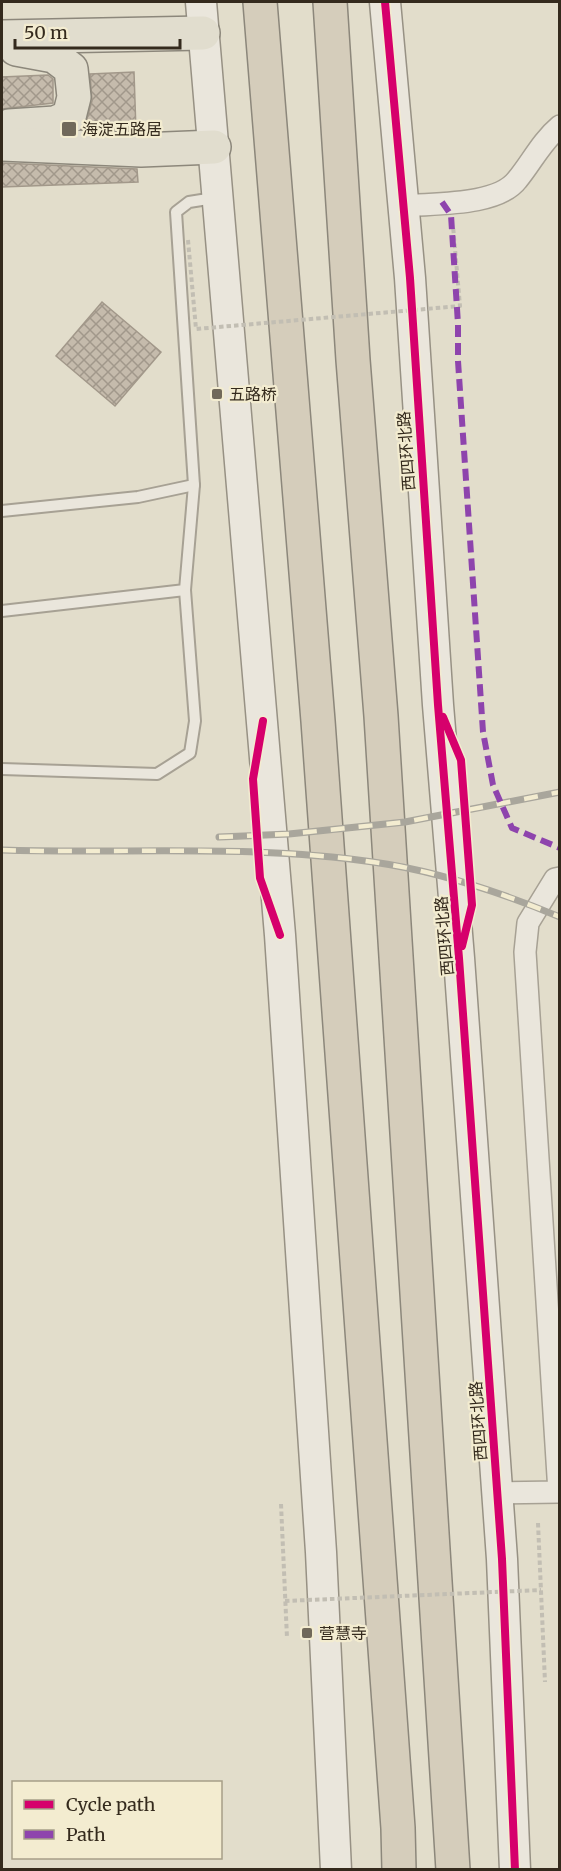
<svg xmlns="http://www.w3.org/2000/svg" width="561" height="1871" viewBox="0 0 561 1871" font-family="Merriweather,'Noto Sans SC',serif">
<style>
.building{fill:url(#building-cross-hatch);stroke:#a2988a;stroke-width:1.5}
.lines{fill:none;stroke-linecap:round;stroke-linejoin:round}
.lane-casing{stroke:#a7a194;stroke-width:14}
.street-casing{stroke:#a7a194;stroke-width:24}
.secondary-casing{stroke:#979184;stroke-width:33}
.primary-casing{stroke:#8c877b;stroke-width:36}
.highway-casing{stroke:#8c877b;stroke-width:36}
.path{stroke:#c2beb3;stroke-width:4;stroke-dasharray:4.5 3;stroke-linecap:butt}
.lane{stroke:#eae6dc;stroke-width:10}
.street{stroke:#eae6dc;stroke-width:21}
.secondary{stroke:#eae6dc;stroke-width:30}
.primary{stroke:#e1ddce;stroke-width:33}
.highway{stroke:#d5cdbb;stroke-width:33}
.rail-casing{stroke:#a9a69c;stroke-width:7}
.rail{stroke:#f3ecd0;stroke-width:4.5;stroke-dasharray:14;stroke-linecap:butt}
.path-bridge{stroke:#c2beb3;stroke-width:4;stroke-dasharray:4.5 3;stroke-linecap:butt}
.quiet{stroke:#8e44ad;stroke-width:6;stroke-dasharray:12 6;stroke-linecap:butt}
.cycleway-casing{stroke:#f3ecd0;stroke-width:11}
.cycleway{stroke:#d6006c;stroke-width:8}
.poi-dot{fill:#71695a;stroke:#f3ecd0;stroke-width:2}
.labels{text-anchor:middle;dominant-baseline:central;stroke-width:4.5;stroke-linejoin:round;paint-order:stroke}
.poi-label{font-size:16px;fill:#342a1d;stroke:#f3ecd0;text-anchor:start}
.street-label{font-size:16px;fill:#342a1d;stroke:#f3ecd0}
</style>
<defs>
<pattern id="building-cross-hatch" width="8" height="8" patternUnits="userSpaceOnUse" patternTransform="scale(1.5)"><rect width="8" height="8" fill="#c5bbac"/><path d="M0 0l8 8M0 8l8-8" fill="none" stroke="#a1988b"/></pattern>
</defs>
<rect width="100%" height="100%" fill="#e2ddcb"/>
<g class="building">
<polygon points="134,72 136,131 84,129 92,101 90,74"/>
<polygon points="48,75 53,79 53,103 2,109 2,77"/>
<polygon points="2,163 137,169 138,182 2,187"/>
<polygon points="102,302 161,352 115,406 56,356"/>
</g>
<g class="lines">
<g class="lane-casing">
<g id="lane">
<polyline points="2,511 138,497 194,485"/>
<polyline points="2,611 185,590 194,485 176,212 189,202 214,198"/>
<polyline points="2,769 157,774 190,753 195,721 185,590"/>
</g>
</g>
<g class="street-casing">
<g id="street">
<path d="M404 206C435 203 497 206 517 180 532 162 541 142 560 126"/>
<polyline points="497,1493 559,1492 525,952 528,923 555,879 560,878"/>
</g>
</g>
<g class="secondary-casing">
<g id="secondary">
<polyline points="201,2 280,935 321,1552 336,1870"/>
<polyline points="385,2 410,278 438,705 459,958 502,1559 515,1870"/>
</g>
</g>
<g class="primary-casing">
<g id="primary">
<polyline points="2,37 203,33"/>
<polyline points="9,126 55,123 69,117 74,97 71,69 54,56 16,49"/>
<polyline points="2,144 141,150 214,147"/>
</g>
</g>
<g class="highway-casing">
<g id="highway">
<polyline points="260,2 318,721 398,1828 399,1870"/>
<polyline points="330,2 353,360 381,716 453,1870"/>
</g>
</g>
<g class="path">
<polyline points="281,1504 287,1638"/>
<polyline points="538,1523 545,1682"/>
</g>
<use href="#lane" class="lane"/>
<use href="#street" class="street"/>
<use href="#secondary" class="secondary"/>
<use href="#primary" class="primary"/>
<use href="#highway" class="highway"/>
<g class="rail-casing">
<g id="rail">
<polyline points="219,837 289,834 405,822 560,792"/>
<path d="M2 850C123 854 253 844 373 862 437 871 500 892 560 917"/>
</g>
</g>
<use href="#rail" class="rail"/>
<g class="path-bridge">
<polyline points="188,240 196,329 460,306 453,226"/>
<polyline points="285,1601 541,1590"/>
</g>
<polyline class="quiet" points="442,202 451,215 458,324 458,361 483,732 493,785 512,828 560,848"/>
<g class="cycleway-casing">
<g id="cycleway">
<polyline points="385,2 410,278 438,705 459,958 502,1559 515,1870"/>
<polyline points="443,717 461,760 472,905 462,946"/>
<polyline points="263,721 253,779 260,878 280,935"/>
</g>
</g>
<use href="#cycleway" class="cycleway"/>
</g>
<g class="poi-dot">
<rect x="61" y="121" width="16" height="16" rx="3"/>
<rect x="211" y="388" width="12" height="12" rx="3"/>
<rect x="301" y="1627" width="12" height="12" rx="3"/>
</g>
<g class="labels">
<g class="poi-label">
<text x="82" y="129">海淀五路居</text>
<text x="229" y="394">五路桥</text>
<text x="319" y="1633">营慧寺</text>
</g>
<g class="street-label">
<text transform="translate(406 451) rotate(-94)">西四环北路</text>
<text transform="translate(444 936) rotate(-95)">西四环北路</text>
<text transform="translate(478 1421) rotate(-94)">西四环北路</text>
</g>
</g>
<rect width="561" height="1871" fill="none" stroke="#342a1d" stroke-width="6"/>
<rect x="12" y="1781" width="210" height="78" fill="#f3ecd0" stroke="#a79e88" stroke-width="1.5"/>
<rect x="24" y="1800" width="30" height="9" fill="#d6006c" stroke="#a79e88" stroke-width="1.5"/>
<text x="66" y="1811" font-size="18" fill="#342a1d">Cycle path</text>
<rect x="24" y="1830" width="30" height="9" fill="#8e44ad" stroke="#a79e88" stroke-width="1.5"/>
<text x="66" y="1841" font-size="18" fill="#342a1d">Path</text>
<path d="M15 39v9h165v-9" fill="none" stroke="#342a1d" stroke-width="3"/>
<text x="24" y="39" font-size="18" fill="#342a1d" stroke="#f3ecd0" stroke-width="4.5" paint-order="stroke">50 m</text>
</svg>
